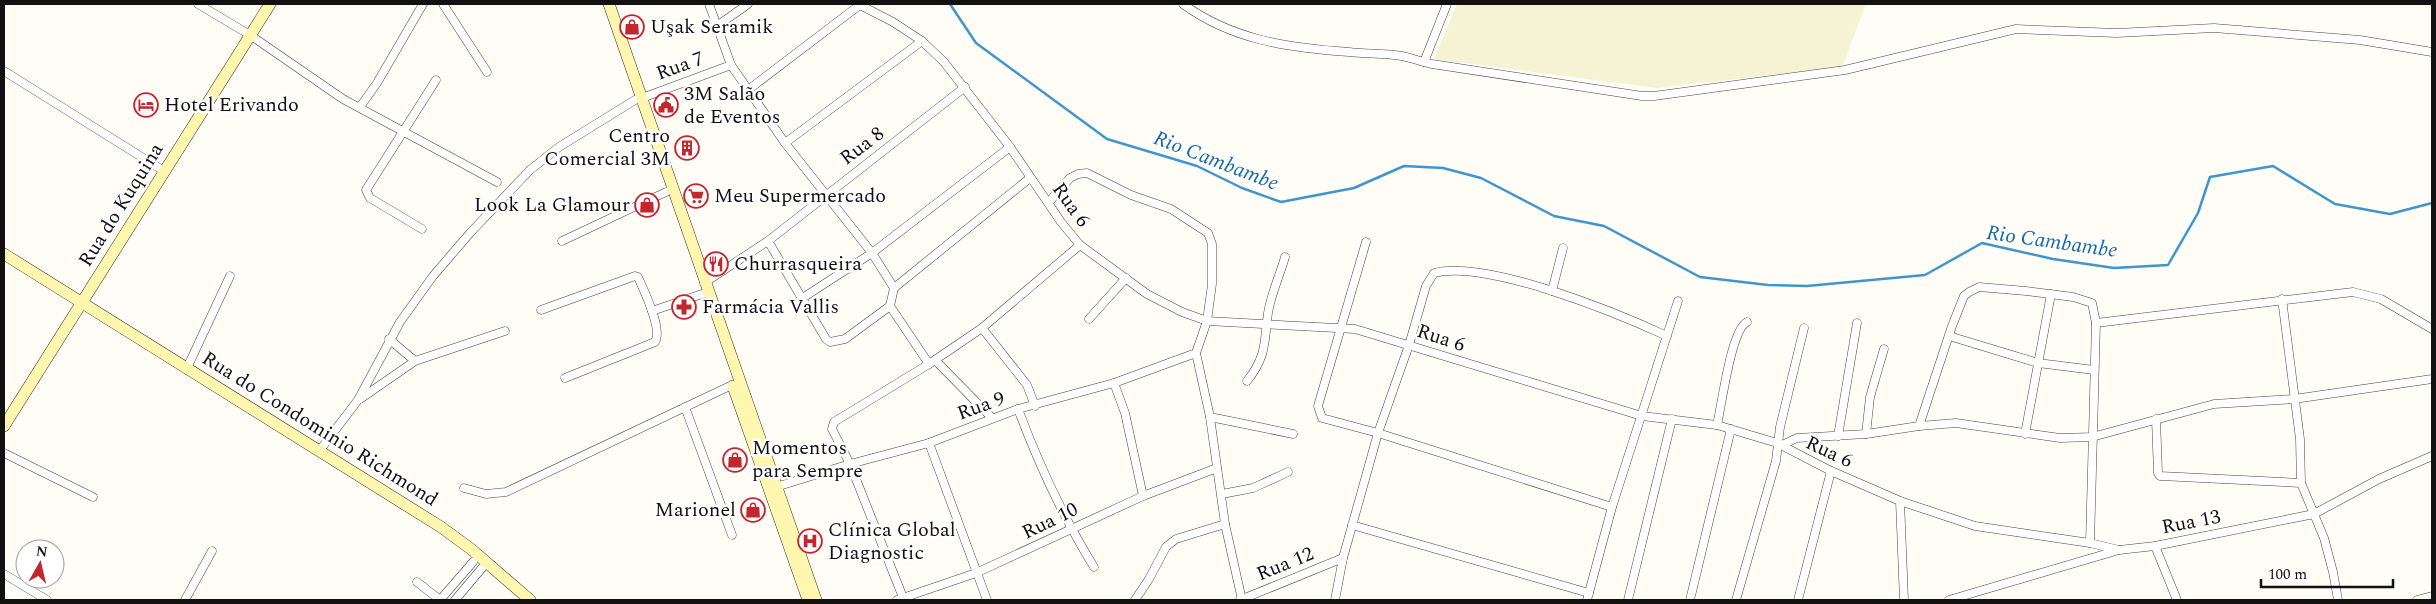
<svg xmlns="http://www.w3.org/2000/svg" width="2436" height="604" viewBox="0 0 2436 604" font-family="Spectral,serif">
<style>
.farmland{fill:#f6f3d4}
.lines{fill:none;stroke-linecap:round;stroke-linejoin:round}
.stream{stroke:#3f96cf;stroke-width:2.5}
.street-casing{stroke:#444;stroke-width:9}
.secondary-casing{stroke:#333;stroke-width:12}
.street{stroke:#fff;stroke-width:8}
.secondary{stroke:#fff6b0;stroke-width:11}
.labels{text-anchor:middle;dominant-baseline:central;stroke-width:5;stroke-linejoin:round;paint-order:stroke}
.poi-label{font-size:20px;fill:#111;stroke:#fff;text-anchor:start}
.street-label{font-size:20px;fill:#111;stroke:#fff}
.water-label{font-size:21px;font-style:italic;fill:#1768a6;stroke:#fff}
</style>
<rect width="100%" height="100%" fill="#fffdf5"/>
<polygon class="farmland" points="1457,4 1866,4 1842,67 1657,88 1434,59"/>
<g class="lines">
<polyline class="stream" points="950,4 976,43 1107,139 1197,166 1242,188 1281,202 1354,188 1404,166 1443,168 1481,178 1554,216 1604,226 1700,277 1768,285 1807,286 1925,275 1982,243 2053,259 2114,268 2168,265 2198,213 2210,177 2273,166 2335,204 2390,214 2432,203"/>
<g class="street-casing">
<g id="street">
<polyline points="198,4 250,35 343,99 497,182"/>
<polyline points="443,4 487,72"/>
<polyline points="709,4 731,65 785,143 872,253 894,288"/>
<polyline points="858,4 893,22 922,41 944,62 1010,147 1061,222 1080,245 1147,294 1182,312 1207,321 1355,329 1642,416 1717,425 1777,443 1831,471 1900,501 1975,526 2090,543 2119,550"/>
<path d="M1183 4C1232 40 1289 48 1349 52 1366 54 1385 53 1402 56 1412 58 1422 62 1432 64L1642 96H1654L1845 70 2016 29 2117 33 2214 28 2360 40 2432 52"/>
<polyline points="717,26 748,4"/>
<polyline points="1424,62 1447,4"/>
<polyline points="4,71 164,171"/>
<polyline points="748,90 861,4"/>
<polyline points="642,98 731,65"/>
<polyline points="360,107 377,83 423,4"/>
<polyline points="785,143 922,41"/>
<polyline points="1049,202 1070,178 1078,174 1087,173 1131,195 1171,209 1208,233 1212,244 1212,284 1207,321 1196,353 1210,417 1225,524 1242,600"/>
<polyline points="422,229 370,198 366,190 436,80"/>
<polyline points="562,241 666,192"/>
<polyline points="768,241 826,339 830,342 845,339 890,306"/>
<polyline points="1366,242 1318,406 1322,418 1378,433 1612,507"/>
<polyline points="704,283 768,241 965,87"/>
<polyline points="1552,291 1563,248"/>
<polyline points="801,299 872,253 1010,147"/>
<polyline points="2282,299 2300,439 2301,483 2324,538 2333,572 2338,600"/>
<path d="M541 310 635 276 638 277C644 291 663 329 655 342L565 378"/>
<polyline points="652,311 702,294"/>
<polyline points="1089,319 1126,278"/>
<polyline points="2096,323 2353,292 2381,299 2432,329"/>
<polyline points="982,328 1027,385 1035,406"/>
<polyline points="1949,336 2038,363 2094,370"/>
<polyline points="389,339 415,361"/>
<polyline points="935,360 992,418"/>
<polyline points="929,364 890,306 894,288 1030,178"/>
<polyline points="187,368 230,276"/>
<path d="M1247 381C1267 356 1264 342 1268 313 1271 294 1280 275 1285 257"/>
<polyline points="1114,383 1125,413 1143,496"/>
<polyline points="360,399 415,361 505,331"/>
<polyline points="685,407 732,535"/>
<path d="M1018 409C1039 465 1063 517 1094 567"/>
<polyline points="1210,417 1293,434"/>
<polyline points="2156,419 2158,473 2160,476 2301,483"/>
<path d="M1717 425C1722 404 1731 330 1747 322"/>
<polyline points="1919,426 1952,326 1964,296 1969,292 1979,287 2026,291 2073,297 2092,303 2096,323 2090,543"/>
<polyline points="1866,434 1870,397 1884,349"/>
<polyline points="2025,434 2051,294"/>
<polyline points="1838,436 1857,323"/>
<polyline points="929,443 987,600"/>
<polyline points="1782,445 1797,438 1866,434 1919,426 1956,423 2060,438 2092,437 2214,404 2294,399 2432,379"/>
<polyline points="320,450 358,400 400,322 433,276 470,233 530,170 559,147 635,100"/>
<polyline points="4,453 93,497"/>
<polyline points="776,487 850,464 929,443 1018,409 1114,383 1196,353"/>
<polyline points="464,488 486,494 506,492 732,385"/>
<polyline points="1222,494 1253,488 1288,472"/>
<polyline points="1900,501 1904,600"/>
<polyline points="1352,525 1589,593"/>
<polyline points="2155,546 2177,600"/>
<polyline points="4,574 47,600"/>
<polyline points="417,582 440,600"/>
<polyline points="185,600 212,551"/>
<polyline points="440,600 473,562"/>
<polyline points="455,600 482,568"/>
<polyline points="897,600 976,573 1143,496 1217,468"/>
<polyline points="904,600 850,464 832,429 834,422 929,364 982,328 1080,245"/>
<polyline points="1135,600 1149,579 1166,547 1176,539 1225,524"/>
<polyline points="1240,600 1343,558"/>
<path d="M1335 600 1343 558 1378 433 1409 345 1426 286 1434 273C1486 259 1617 313 1667 336"/>
<polyline points="1587,600 1612,507 1678,301"/>
<polyline points="1628,600 1672,419"/>
<polyline points="1690,600 1731,429"/>
<polyline points="1736,600 1776,461 1780,427 1804,328"/>
<polyline points="1798,600 1831,471"/>
<polyline points="1949,600 2119,550 2155,546 2314,514 2379,479 2432,456"/>
<polyline points="2417,600 2432,596"/>
</g>
</g>
<g class="secondary-casing">
<g id="secondary">
<polyline points="609,4 816,600"/>
<polyline points="4,254 441,527 471,549 530,600"/>
<polyline points="733,386 808,600"/>
<polyline points="4,426 270,4"/>
</g>
</g>
<use href="#street" class="street"/>
<use href="#secondary" class="secondary"/>
</g>
<defs>
<g id="shop-ring" transform="scale(1.25)"><circle r="9.5" fill="#fff" stroke="#c4262e" stroke-width="1.5"/><path d="M-5-2.5h2.3a2.7 3.5 0 0 1 5.4 0H5L5.5 6h-11ZM-1.5-2.5h3a1.5 2.3 0 0 0-3 0Z" fill="#c4262e"/></g>
<g id="hotel-ring" transform="scale(1.25)"><circle r="9.5" fill="#fff" stroke="#c4262e" stroke-width="1.5"/><path d="M-6-4.5h1.5V1H6V5H4.5V3h-9V5H-6ZM-4 0a1.8 1.8 0 1 1 3.6 0ZM.5 0V-2.5h3Q6-2.5 6 0Z" fill="#c4262e"/></g>
<g id="civic-ring" transform="scale(1.25)"><circle r="9.5" fill="#fff" stroke="#c4262e" stroke-width="1.5"/><path d="M-.6-6.5H3V-4.5H.6V-3L4-1V1h2V6H-6V1h2V-1L-.6-3ZM-1.2 2.5V6h2.4V2.5Z" fill="#c4262e"/></g>
<g id="building-ring" transform="scale(1.25)"><circle r="9.5" fill="#fff" stroke="#c4262e" stroke-width="1.5"/><path d="M-4-6H4V6H1V3H-1V6H-4ZM-2.5-4.3h1.7v1.8h-1.7ZM.8-4.3h1.7v1.8H.8ZM-2.5-1h1.7V.8h-1.7ZM.8-1h1.7V.8H.8Z" fill="#c4262e"/></g>
<g id="supermarket-ring" transform="scale(1.25)"><circle r="9.5" fill="#fff" stroke="#c4262e" stroke-width="1.5"/><path d="M-6-5.5h2.5l.6 2H6L4.5 2H-2.5L-4.4-4H-6ZM-1.5 3.2a1.3 1.3 0 1 0 .1 0ZM3 3.2a1.3 1.3 0 1 0 .1 0Z" fill="#c4262e"/></g>
<g id="restaurant-ring" transform="scale(1.25)"><circle r="9.5" fill="#fff" stroke="#c4262e" stroke-width="1.5"/><path d="M-5-6h1v4h1v-4h1v4h1v-4h1v5L-1.5 .5V6h-2V.5L-5-1ZM5-6V6H3V1.5H1.5Q1.5-4 5-6Z" fill="#c4262e"/></g>
<g id="pharmacy-ring" transform="scale(1.25)"><circle r="9.5" fill="#fff" stroke="#c4262e" stroke-width="1.5"/><path d="M-2-6h4v4h4v4h-4v4h-4v-4h-4v-4h4Z" fill="#c4262e"/></g>
<g id="hospital-ring" transform="scale(1.25)"><circle r="9.5" fill="#fff" stroke="#c4262e" stroke-width="1.5"/><path d="M-5-5h3v3.5h4V-5h3V5h-3V1.5h-4V5h-3Z" fill="#c4262e"/></g>
</defs>
<g fill-rule="evenodd">
<use href="#shop-ring" x="632" y="27"/>
<use href="#hotel-ring" x="146" y="105"/>
<use href="#civic-ring" x="666" y="105"/>
<use href="#building-ring" x="687" y="148"/>
<use href="#supermarket-ring" x="696" y="196"/>
<use href="#shop-ring" x="647" y="205"/>
<use href="#restaurant-ring" x="716" y="264"/>
<use href="#pharmacy-ring" x="684" y="307"/>
<use href="#shop-ring" x="735" y="460"/>
<use href="#shop-ring" x="753" y="510"/>
<use href="#hospital-ring" x="810" y="541"/>
</g>
<g class="labels">
<g class="poi-label">
<text x="650" y="27">Uşak Seramik</text>
<text x="684" y="94">3M Salão<tspan x="684" dy="23">de Eventos</tspan></text>
<text x="164" y="105">Hotel Erivando</text>
<text x="670" y="136" text-anchor="end">Centro<tspan x="670" dy="23">Comercial 3M</tspan></text>
<text x="714" y="196">Meu Supermercado</text>
<text x="630" y="205" text-anchor="end">Look La Glamour</text>
<text x="734" y="264">Churrasqueira</text>
<text x="702" y="307">Farmácia Vallis</text>
<text x="752" y="448">Momentos<tspan x="752" dy="23">para Sempre</tspan></text>
<text x="736" y="510" text-anchor="end">Marionel</text>
<text x="828" y="530">Clínica Global<tspan x="828" dy="23">Diagnostic</tspan></text>
</g>
<g class="street-label">
<text transform="translate(680 66) rotate(-20)">Rua 7</text>
<text transform="translate(862 146) rotate(-37)">Rua 8</text>
<text transform="translate(121 205) rotate(-58)">Rua do Kuquina</text>
<text transform="translate(1071 205) rotate(54)">Rua 6</text>
<text transform="translate(1441 338) rotate(18)">Rua 6</text>
<text transform="translate(981 406) rotate(-20)">Rua 9</text>
<text transform="translate(320 429) rotate(32)">Rua do Condominio Richmond</text>
<text transform="translate(1829 452) rotate(25)">Rua 6</text>
<text transform="translate(1050 521) rotate(-26)">Rua 10</text>
<text transform="translate(2191 522) rotate(-11)">Rua 13</text>
<text transform="translate(1285 564) rotate(-22)">Rua 12</text>
</g>
<g class="water-label">
<text transform="translate(1216 161) rotate(21)">Rio Cambambe</text>
<text transform="translate(2052 242) rotate(8)">Rio Cambambe</text>
</g>
</g>
<rect width="2436" height="604" fill="none" stroke="#111111" stroke-width="10"/>
<g transform="translate(40 564) rotate(8)"><circle r="24" fill="#ffffff" stroke="#a0a0a0"/>
<path d="M0-4L9 19L0 12L-9 19Z" fill="#c4262e"/>
<text y="-8" font-size="14" font-weight="bold" text-anchor="middle" fill="#111111">N</text>
</g>
<path d="M2261 579v8h132v-8" fill="none" stroke="#111111" stroke-width="2.5"/>
<text x="2268" y="579" font-size="15" fill="#111111" stroke="#ffffff" stroke-width="4" paint-order="stroke">100 m</text>
</svg>
